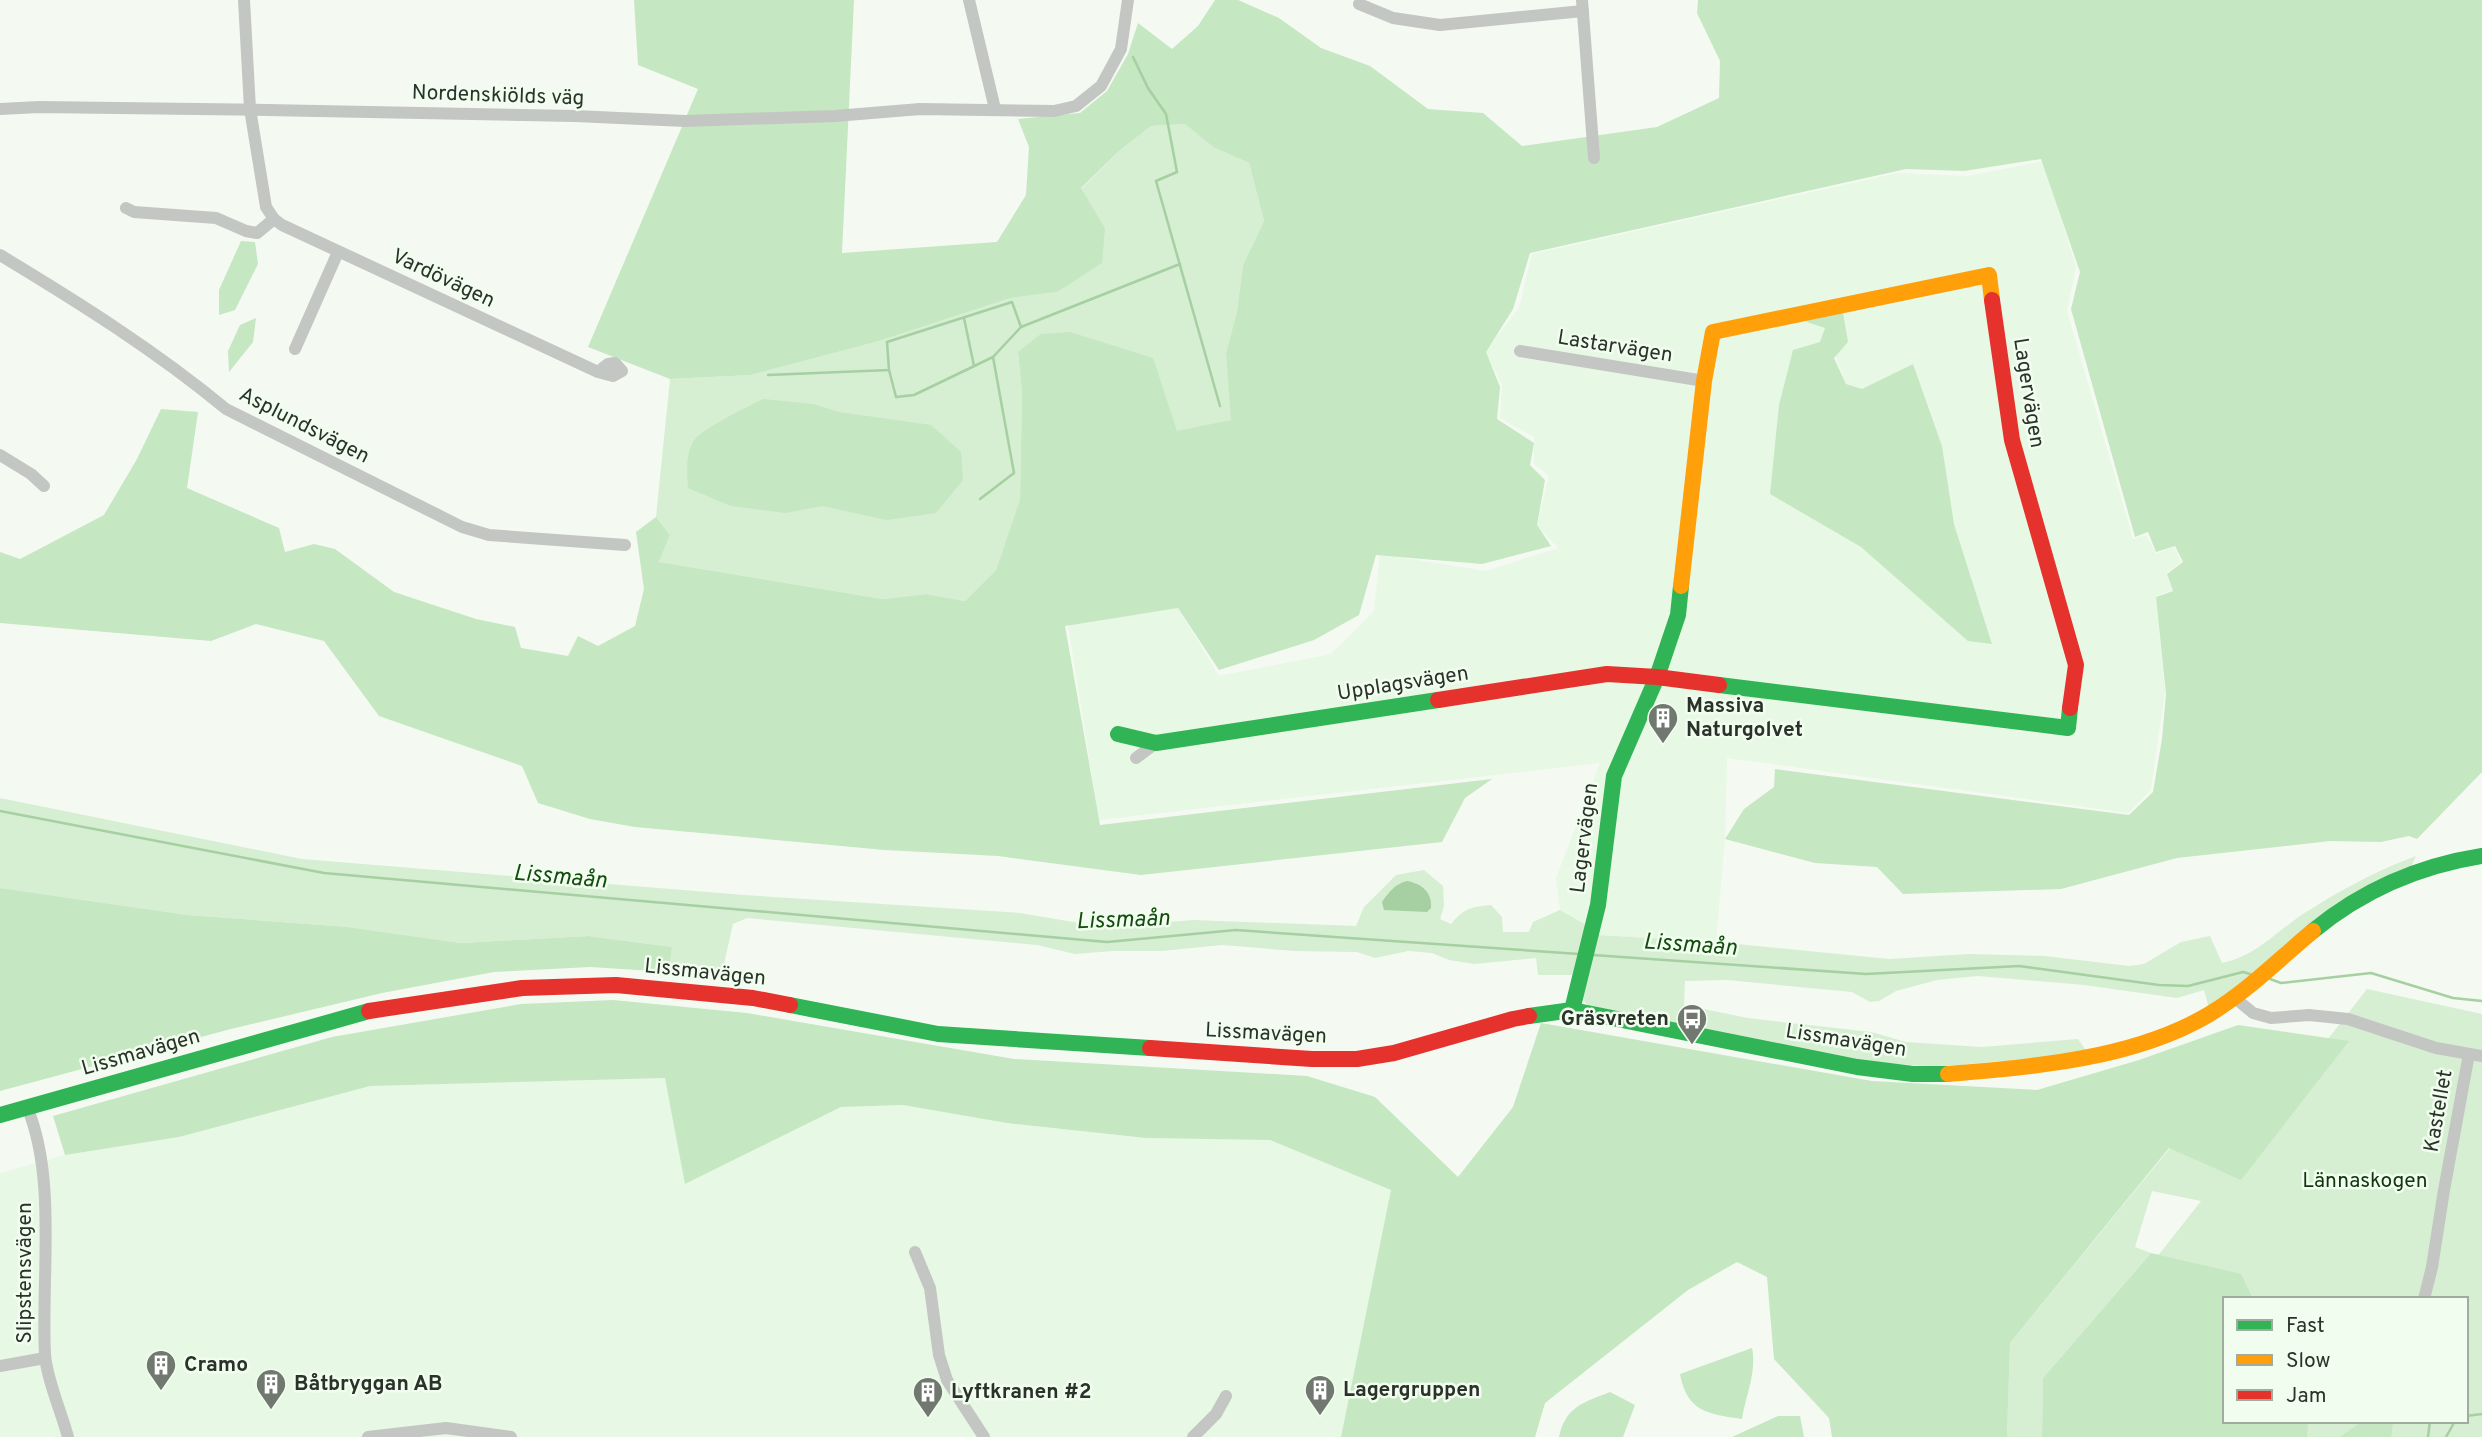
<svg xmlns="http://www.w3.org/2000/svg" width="2482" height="1437" viewBox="0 0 2482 1437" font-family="Overpass,sans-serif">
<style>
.built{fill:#e7f8e4;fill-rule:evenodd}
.green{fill:#d6eed2;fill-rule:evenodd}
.forest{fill:#c5e7c1}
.water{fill:#a6cfa2}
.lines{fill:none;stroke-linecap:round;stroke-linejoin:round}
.stream{stroke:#a6cfa2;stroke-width:2.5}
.street{stroke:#c3c6c2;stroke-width:12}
.fast{stroke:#30b455;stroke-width:16}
.slow{stroke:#ff9f0a;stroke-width:16}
.jam{stroke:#e5322d;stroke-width:16}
.labels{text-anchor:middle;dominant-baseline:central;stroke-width:5;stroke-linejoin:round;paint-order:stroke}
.street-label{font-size:21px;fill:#2a3229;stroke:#f1feef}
.poi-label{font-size:21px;font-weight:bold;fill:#2a3229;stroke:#f1feef;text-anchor:start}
.park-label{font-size:21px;fill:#10360d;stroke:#f1feef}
.water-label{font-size:23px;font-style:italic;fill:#144b0f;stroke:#f1feef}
</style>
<rect width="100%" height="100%" fill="#f4faf2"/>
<g class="built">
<path d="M2044 161 2076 268 2067 311 2133 539 2146 535 2156 554 2174 547 2181 562 2166 573 2172 590 2156 596 2165 691 2151 790 2128 813 1727 758 1725 839 1716 942 1597 935 1588 926 1560 910 1556 878 1600 763 1099 820 1068 625 1178 608 1219 676 1331 654 1374 611 1380 554 1486 571 1558 548 1537 526 1549 476 1534 464V437L1500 418 1502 384 1485 352 1519 308 1532 254 1898 173 1967 176ZM1825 328 1846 384 1862 389 1913 364 1942 446 1954 524 1992 643 1968 640 1861 547 1770 494 1793 350 1820 342Z"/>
<polygon points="665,1078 686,1184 841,1107 903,1105 1007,1123 1146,1138 1270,1140 1391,1190 1341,1437 0,1437 0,1173 65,1155 179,1137 370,1086"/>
</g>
<g class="green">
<polygon points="1185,124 1213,147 1249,163 1264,221 1243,265 1237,311 1226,353 1232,420 1177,432 1018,352 1022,393 1020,499 996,570 965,601 926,594 883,599 659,562 670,535 656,517 670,379 751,375 879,341 1011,298 1057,292 1105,228 1081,189 1119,151 1151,126"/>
<path d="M0 798 302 859 744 895 1020 913 1103 927 1194 920 1356 926 1364 907 1396 875 1424 870 1443 886 1444 906 1440 919 1451 924C1464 908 1471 907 1491 905L1502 917 1503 932H1529L1533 922 1560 910 1588 926 1576 975H1538L1536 958 1474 964 1449 960 1432 953 1408 951 1375 958 1357 952 1295 951 1222 945 1162 951H1113L1075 954 1037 945 747 918 733 924 721 977 669 972 672 947 588 936 461 943 348 927 188 915 0 888Z"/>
<path d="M2416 856 2412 865 2262 968 2209 1008 2204 990 2177 998 2084 985 1978 976 1937 980 1896 991 1879 1001 1870 1002 1852 992 1727 980 1685 981 1684 1005 1748 1018 1871 1032 1906 1042 1982 1047 2078 1039 2088 1053 1938 1067 1871 1062 1593 1009 1585 1003 1582 996 1597 935 1716 942 1889 959 1969 954 2045 956 2129 966 2144 964 2181 942 2210 936 2222 963C2254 957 2274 934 2300 916 2337 892 2375 871 2416 856Z"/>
<path d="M2367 989 2482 1014V1437H2047L2051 1392 2201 1201 2152 1191 2135 1247 2151 1253 2043 1378 2042 1437H2007L2010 1343 2170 1148 2224 1172ZM2225 1299H2466V1421H2225Z"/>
</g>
<g class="forest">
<polygon points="634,0 854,0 842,253 997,242 1026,195 1029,147 1018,119 1080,113 1107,91 1128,54 1138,23 1172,49 1198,26 1215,0 1238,0 1279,18 1321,48 1370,66 1428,109 1483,113 1522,146 1657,127 1719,98 1720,61 1697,13 1698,0 2482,0 2482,772 2417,839 2409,836 2381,842 2330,841 2177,858 2061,889 1903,894 1877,867 1815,863 1725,839 1744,809 1774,787 1775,769 2129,815 2153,792 2162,739 2166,694 2156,597 2173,591 2167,574 2183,562 2175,546 2156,552 2148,532 2135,537 2071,309 2080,272 2041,159 1964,171 1906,169 1530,253 1513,309 1486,352 1500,387 1497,419 1534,443 1530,465 1545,480 1537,525 1551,546 1482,564 1376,555 1359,615 1314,640 1219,670 1178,608 1065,626 1100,825 1492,779 1465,798 1442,842 1141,875 998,856 885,850 635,827 590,819 538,803 522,766 379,716 324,641 256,624 211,641 0,623 0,552 20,559 104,515 137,459 161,409 198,412 187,488 279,528 285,552 314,544 335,549 394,592 476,619 515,627 521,648 568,656 578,636 598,646 635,626 644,589 636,532 656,517 670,535 659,562 883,599 926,594 965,601 996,570 1020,499 1022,393 1018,352 1041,334 1070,332 1153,358 1177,431 1231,420 1226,353 1237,311 1243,265 1264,221 1249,163 1213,147 1185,124 1151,126 1119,151 1081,188 1105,228 1102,263 1057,292 1011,298 879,341 751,375 670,379 588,347 698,89 638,65"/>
<polygon points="241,241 255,242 258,264 235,310 219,315 219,290"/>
<polygon points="1843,313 1848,342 1834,358 1846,384 1862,389 1913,364 1942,446 1954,524 1992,644 1968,641 1861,547 1770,494 1779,405 1793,350 1820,342 1825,328 1807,322 1809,315"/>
<polygon points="256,318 253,342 229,372 228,351 240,325"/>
<path d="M763 399 813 404 839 412 931 425 961 452 963 480 936 513 887 520 822 506 786 513 731 506 688 488C687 472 685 453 695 439 704 428 749 406 763 399Z"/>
<polygon points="0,888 188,915 348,927 461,943 588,936 672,947 669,972 590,967 494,972 382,993 231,1029 0,1091"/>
<polygon points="613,1000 747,1013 1014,1059 1307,1076 1375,1097 1458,1177 1513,1107 1541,1023 1872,1081 2037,1090 2139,1060 2238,1025 2349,1041 2241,1180 2169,1148 2010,1343 2007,1437 1832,1437 1829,1418 1774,1359 1767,1277 1737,1262 1688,1290 1545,1403 1535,1437 1341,1437 1391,1190 1270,1140 1146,1138 1007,1123 903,1105 841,1107 685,1184 665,1078 370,1086 179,1137 65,1155 53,1116 332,1037 521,1004"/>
<polygon points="2151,1253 2241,1274 2253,1299 2225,1299 2225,1421 2308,1421 2307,1437 2042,1437 2043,1378"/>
<path d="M1752 1348C1757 1371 1746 1395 1742 1419 1708 1414 1687 1412 1680 1374Z"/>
<path d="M1610 1392 1635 1405 1623 1437H1559C1566 1406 1583 1403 1610 1392Z"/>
<polygon points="1778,1416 1800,1416 1804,1437 1732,1437"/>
<polygon points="2363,1421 2393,1421 2391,1437 2340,1437"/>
</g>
<path class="water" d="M1407 881C1422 884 1432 892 1431 908L1427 912 1384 910 1382 902C1389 892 1395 884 1407 881Z"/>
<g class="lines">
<g class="stream">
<polyline points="1133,57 1148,88 1166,114 1177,172 1156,181 1220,406"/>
<polyline points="964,318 974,366"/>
<polyline points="889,370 896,397 914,395 993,357 1021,327 1180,264"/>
<polyline points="768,375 889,370 887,342 1012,302 1021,327"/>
<polyline points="980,499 1014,473 993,357"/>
<polyline points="0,811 324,873 1107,942 1236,930 1579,954"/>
<polyline points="1593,955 1866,974 2019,966 2159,985 2188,986 2243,972 2250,974"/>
<polyline points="2270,979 2281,983 2371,973 2453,998 2482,1001"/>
<polyline points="2466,1416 2482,1414"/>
<polyline points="2428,1437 2430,1421"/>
<polyline points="2446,1437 2455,1421"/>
</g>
<g class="street">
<polyline points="244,0 250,109 266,207 274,219 282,225 598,372 613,376 622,371 615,363 608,364 598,372"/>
<polyline points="969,0 995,109"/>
<polyline points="1582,0 1594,158"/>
<polyline points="1359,4 1393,18 1440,25 1583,11"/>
<polyline points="0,109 39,107 267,110 575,116 685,121 835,116 920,109 1054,111 1076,106 1101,86 1121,49 1128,0"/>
<polyline points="126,208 134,212 216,218 246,231 257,233 274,219"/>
<path d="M0 255C78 302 156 351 226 409L462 527 489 535 625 545"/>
<polyline points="295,349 338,252"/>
<polyline points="1520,351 1704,381"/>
<polyline points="0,455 31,474 44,486"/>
<polyline points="1136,758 1156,743"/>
<polyline points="2235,998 2253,1013 2271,1018 2309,1015 2348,1019 2436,1048 2482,1056"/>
<path d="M27 1107C57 1178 41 1277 45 1354 46 1377 62 1414 68 1437"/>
<polyline points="915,1252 930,1288 939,1355 947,1380 984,1437"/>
<polyline points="2424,1299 2432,1267 2444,1190 2469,1054"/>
<polyline points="0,1366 45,1358"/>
<polyline points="368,1437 446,1428 511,1437"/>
<polyline points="1193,1437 1216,1414 1226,1396"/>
</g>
<g class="fast">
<polyline points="1719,685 2068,728 2070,708"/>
<polyline points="1118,734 1156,743 1438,700"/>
<path d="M2313 931C2363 890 2418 866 2482 856"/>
<polyline points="790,1005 938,1034 1150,1048"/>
<polyline points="1572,1010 1598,905 1614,776 1657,677 1678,615 1681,586"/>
<polyline points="1529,1016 1572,1010 1857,1067 1913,1074 1948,1074"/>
<polyline points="0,1115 369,1011"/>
</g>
<g class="slow">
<polyline points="1681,586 1704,381 1713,332 1989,275 1992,300"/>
<path d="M1948 1074C2033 1067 2133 1059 2208 1015 2247 992 2278 960 2313 931"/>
</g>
<g class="jam">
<polyline points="1992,300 2012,440 2076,665 2070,708"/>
<polyline points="1438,700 1607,674 1657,677 1719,685"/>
<polyline points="369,1011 522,988 616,985 753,998 790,1005"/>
<polyline points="1150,1048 1312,1059 1357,1059 1394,1053 1513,1019 1529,1016"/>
</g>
</g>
<defs>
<g id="building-pin" transform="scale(1.575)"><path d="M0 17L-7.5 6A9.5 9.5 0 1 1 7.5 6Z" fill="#71786f" stroke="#f1feef"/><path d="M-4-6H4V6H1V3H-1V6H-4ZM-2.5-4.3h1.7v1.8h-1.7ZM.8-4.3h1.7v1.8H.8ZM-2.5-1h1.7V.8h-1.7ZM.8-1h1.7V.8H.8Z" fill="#fff"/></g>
<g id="bus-pin" transform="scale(1.575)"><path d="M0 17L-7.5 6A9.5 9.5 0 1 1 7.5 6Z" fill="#71786f" stroke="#f1feef"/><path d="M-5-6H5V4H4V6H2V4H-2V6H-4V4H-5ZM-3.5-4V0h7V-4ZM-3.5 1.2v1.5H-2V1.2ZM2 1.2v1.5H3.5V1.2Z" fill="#fff"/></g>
</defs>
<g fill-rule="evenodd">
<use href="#building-pin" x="1663" y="718"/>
<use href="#bus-pin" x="1692" y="1019"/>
<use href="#building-pin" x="161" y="1365"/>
<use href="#building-pin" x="271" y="1384"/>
<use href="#building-pin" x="1320" y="1390"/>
<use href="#building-pin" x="928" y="1392"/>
</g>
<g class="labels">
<g class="street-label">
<text transform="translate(498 96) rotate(2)">Nordenskiölds väg</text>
<text transform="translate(443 279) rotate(25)">Vardövägen</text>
<text transform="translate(1615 347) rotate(9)">Lastarvägen</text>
<text transform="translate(2028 393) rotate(81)">Lagervägen</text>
<text transform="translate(304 426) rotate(27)">Asplundsvägen</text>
<text transform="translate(1403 684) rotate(-9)">Upplagsvägen</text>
<text transform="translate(1585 838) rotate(-83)">Lagervägen</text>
<text transform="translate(705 973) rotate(6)">Lissmavägen</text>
<text transform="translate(1266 1034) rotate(3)">Lissmavägen</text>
<text transform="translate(1846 1041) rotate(9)">Lissmavägen</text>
<text transform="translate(141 1053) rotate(-16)">Lissmavägen</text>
<text transform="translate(2439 1111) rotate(-80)">Kastellet</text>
<text transform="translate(25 1273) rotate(-90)">Slipstensvägen</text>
</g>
<g class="poi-label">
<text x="1686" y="706">Massiva<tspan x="1686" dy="24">Naturgolvet</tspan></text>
<text x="1669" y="1019" text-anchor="end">Gräsvreten</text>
<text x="184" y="1365">Cramo</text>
<text x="294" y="1384">Båtbryggan AB</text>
<text x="1343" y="1390">Lagergruppen</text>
<text x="951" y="1392">Lyftkranen #2</text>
</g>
<g class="park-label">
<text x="2365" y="1181">Lännaskogen</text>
</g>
<g class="water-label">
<text transform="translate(560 878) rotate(5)">Lissmaån</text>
<text transform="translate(1123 921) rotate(-2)">Lissmaån</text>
<text transform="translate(1690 946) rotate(4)">Lissmaån</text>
</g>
</g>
<rect x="2223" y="1297" width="245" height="126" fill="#f1feef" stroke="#a1aca0" stroke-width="2"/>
<rect x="2237" y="1320" width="35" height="10" fill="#30b455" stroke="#a1aca0" stroke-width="2"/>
<text x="2286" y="1332" font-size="21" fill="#2a3229">Fast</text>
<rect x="2237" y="1355" width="35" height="10" fill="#ff9f0a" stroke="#a1aca0" stroke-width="2"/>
<text x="2286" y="1367" font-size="21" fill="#2a3229">Slow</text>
<rect x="2237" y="1390" width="35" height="10" fill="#e5322d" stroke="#a1aca0" stroke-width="2"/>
<text x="2286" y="1402" font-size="21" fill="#2a3229">Jam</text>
</svg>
